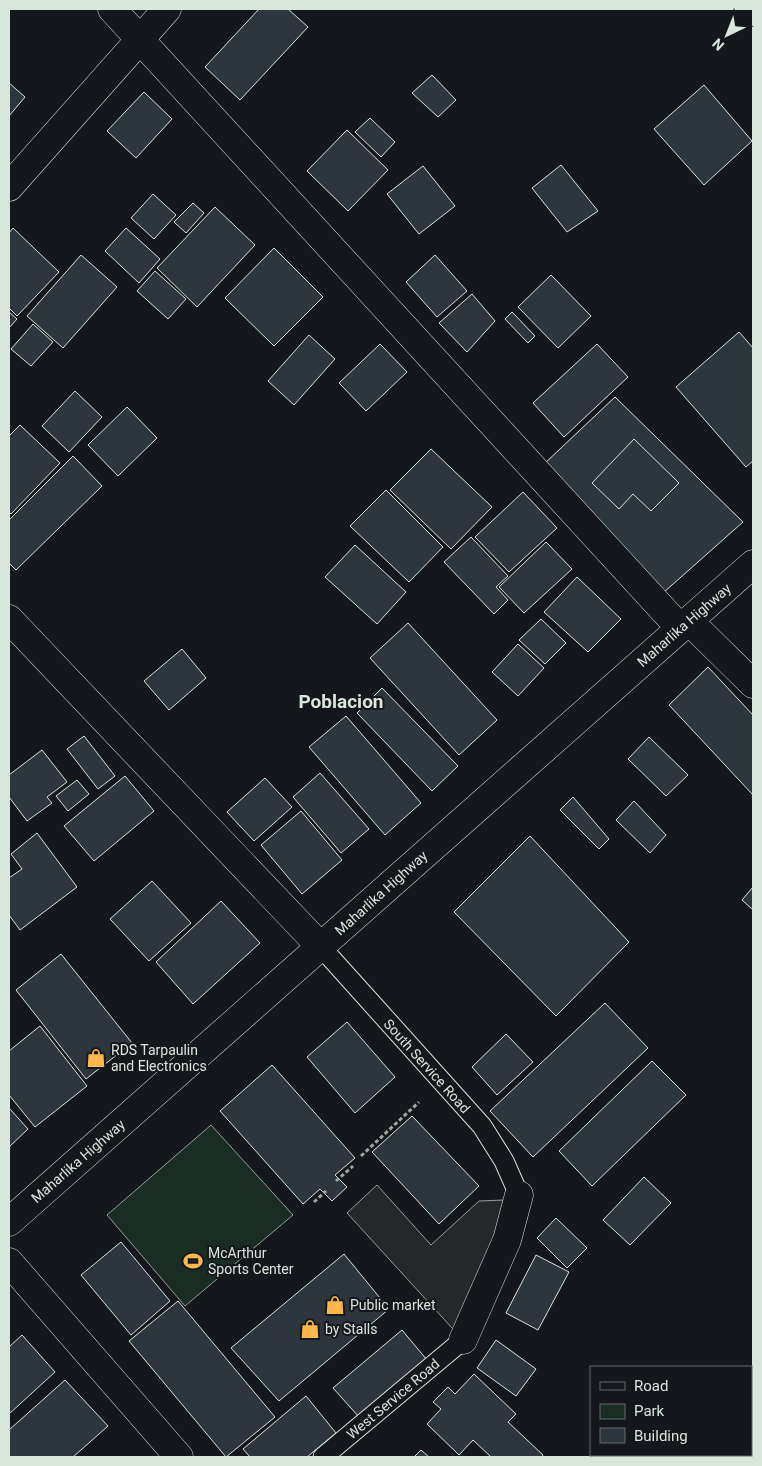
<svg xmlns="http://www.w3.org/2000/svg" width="762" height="1466" viewBox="0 0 762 1466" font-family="Roboto,sans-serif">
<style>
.green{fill:#1a2d24;stroke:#939e99}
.parking{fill:#24282b;stroke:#939e99}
.building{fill:#2c363c;stroke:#d8e6dc}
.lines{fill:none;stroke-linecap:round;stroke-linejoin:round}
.lane-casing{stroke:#d8e6dc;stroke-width:21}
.street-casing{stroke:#d8e6dc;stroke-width:29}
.secondary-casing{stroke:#d8e6dc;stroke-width:29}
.highway-casing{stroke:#d8e6dc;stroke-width:29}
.path{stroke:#9da8a2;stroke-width:3;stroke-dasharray:4 2.5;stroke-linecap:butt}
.lane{stroke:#14181c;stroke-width:19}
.street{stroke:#14181c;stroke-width:28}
.secondary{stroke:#14181c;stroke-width:28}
.highway{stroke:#14181c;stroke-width:28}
.labels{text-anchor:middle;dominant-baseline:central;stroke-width:4;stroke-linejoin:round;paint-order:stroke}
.street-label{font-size:14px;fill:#d8e6dc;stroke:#14181c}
.poi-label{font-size:14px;fill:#d8e6dc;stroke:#14181c;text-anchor:start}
.district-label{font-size:19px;font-weight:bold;fill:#d8e6dc;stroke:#14181c}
</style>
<rect width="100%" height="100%" fill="#14181c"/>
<polygon class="green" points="211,1125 293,1215 185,1306 107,1215"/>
<polygon class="parking" points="377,1185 431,1245 479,1201 504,1200 508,1236 463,1340 347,1213"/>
<g class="building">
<polygon points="259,9 288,9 308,27 240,100 205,67"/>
<polygon points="432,75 456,100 438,117 412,93"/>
<polygon points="9,83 25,97 9,116"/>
<polygon points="704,85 752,141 704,185 654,129"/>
<polygon points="144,92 172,119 136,158 107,131"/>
<polygon points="370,118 395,142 381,157 355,132"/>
<polygon points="347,130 388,170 348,211 307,171"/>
<polygon points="561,165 598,211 567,232 532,188"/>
<polygon points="423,166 455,206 419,234 387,194"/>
<polygon points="153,194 176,215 154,239 131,218"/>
<polygon points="193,203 204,213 186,233 174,222"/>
<polygon points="215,207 255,245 197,307 157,268"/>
<polygon points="13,228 59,272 17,316 9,308 9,233"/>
<polygon points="126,228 160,259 139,283 105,251"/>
<polygon points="274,248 323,297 274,346 225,298"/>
<polygon points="81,255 117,287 63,348 27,316"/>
<polygon points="435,255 467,291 437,317 406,282"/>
<polygon points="155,271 186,299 168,319 137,291"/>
<polygon points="551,275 591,316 558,348 518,307"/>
<polygon points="472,294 495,321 467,352 439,323"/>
<polygon points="9,312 17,319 9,328"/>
<polygon points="512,312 535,336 528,343 505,319"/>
<polygon points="33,324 53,342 31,366 11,349"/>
<polygon points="739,332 753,348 753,461 746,467 676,387"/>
<polygon points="309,335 335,359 294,405 268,381"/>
<polygon points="380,344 407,372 366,411 339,383"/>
<polygon points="597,344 628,377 564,437 533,403"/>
<polygon points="75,391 102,417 69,452 42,426"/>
<polygon points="615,397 743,522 663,593 543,465"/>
<polygon points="127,407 157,438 118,476 88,445"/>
<polygon points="20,425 60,463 11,514 9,512 9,436"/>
<polygon points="634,439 679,483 651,511 633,494 619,509 592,483"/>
<polygon points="431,449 492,507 451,549 390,490"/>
<polygon points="73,456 102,486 16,570 9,563 9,520"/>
<polygon points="386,490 443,547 409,582 350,526"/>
<polygon points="523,492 557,528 509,572 475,537"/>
<polygon points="471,537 508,576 496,587 508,600 494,614 444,562"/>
<polygon points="546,542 572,569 524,613 499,587"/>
<polygon points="355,545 406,592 377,624 325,577"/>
<polygon points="577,577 621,619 588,652 544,612"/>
<polygon points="541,619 566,643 545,664 519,640"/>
<polygon points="408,623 497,720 459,755 370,658"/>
<polygon points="518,644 544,668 518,696 492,672"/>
<polygon points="182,649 206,678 169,710 144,681"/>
<polygon points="708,667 753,715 753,795 669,705"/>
<polygon points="382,688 458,766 432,791 357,713"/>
<polygon points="346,716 421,803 385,835 309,747"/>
<polygon points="84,736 115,776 98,789 67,749"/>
<polygon points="649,737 688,775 666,796 628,759"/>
<polygon points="42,750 67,782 47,797 52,803 27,821 9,797 9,775"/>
<polygon points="320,773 369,829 341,853 293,797"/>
<polygon points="125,776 154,811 94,861 64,826"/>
<polygon points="265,778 292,807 254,841 227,812"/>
<polygon points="77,780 89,794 68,811 56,796"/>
<polygon points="573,797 609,839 599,849 560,810"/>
<polygon points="634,801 666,835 650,853 616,820"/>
<polygon points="301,811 342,860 302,894 261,845"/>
<polygon points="37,833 77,887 20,930 9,915 9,878 22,869 11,854"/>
<polygon points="530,836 629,942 556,1016 454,912"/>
<polygon points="152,881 191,923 149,961 110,919"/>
<polygon points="753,887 753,910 742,900"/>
<polygon points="221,901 260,943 193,1004 156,962"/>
<polygon points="61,954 132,1043 86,1079 16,990"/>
<polygon points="605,1003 648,1048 533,1157 490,1111"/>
<polygon points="347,1022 395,1077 355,1113 307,1057"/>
<polygon points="40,1026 87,1086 35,1127 9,1095 9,1051"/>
<polygon points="506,1034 533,1062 497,1095 472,1067"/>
<polygon points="652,1061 686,1095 592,1186 559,1151"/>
<polygon points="272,1065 355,1158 335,1175 347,1187 332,1201 320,1189 303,1204 220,1111"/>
<polygon points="9,1108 28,1129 9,1147"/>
<polygon points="412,1116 479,1186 439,1224 372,1152"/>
<polygon points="644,1177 671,1203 630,1245 603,1220"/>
<polygon points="556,1218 587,1248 567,1268 537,1238"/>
<polygon points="121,1242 170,1301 131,1335 81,1275"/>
<polygon points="344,1254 389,1309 279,1401 231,1348"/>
<polygon points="536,1255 569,1272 538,1330 506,1313"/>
<polygon points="178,1301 275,1417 226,1457 129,1341"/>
<polygon points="402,1330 427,1360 359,1417 333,1388"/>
<polygon points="22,1335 55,1372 9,1414 9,1347"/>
<polygon points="496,1340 536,1369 516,1396 477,1368"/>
<polygon points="474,1374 516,1414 508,1422 543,1455 542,1457 491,1457 473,1440 459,1455 427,1424 441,1409 433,1402 448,1387 455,1394"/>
<polygon points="65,1380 108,1426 73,1457 9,1457 9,1430"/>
<polygon points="306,1396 336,1433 307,1457 250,1457 243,1449"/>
<polygon points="421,1450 429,1457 414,1457"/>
</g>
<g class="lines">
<g class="lane-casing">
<g id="lane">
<polyline points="321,947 482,1126 504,1161 519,1195"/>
<polyline points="323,1457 463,1340"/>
</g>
</g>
<g class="street-casing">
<g id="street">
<polyline points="112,9 680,628"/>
<polyline points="9,187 167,9"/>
<polyline points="9,619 321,947"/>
<polyline points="689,621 753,684"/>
<polyline points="463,1340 507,1240 519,1195"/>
</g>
</g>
<g class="secondary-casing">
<polyline id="secondary" points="9,1262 179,1457"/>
</g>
<g class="highway-casing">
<polyline id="highway" points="9,1222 753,564"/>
</g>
<g class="path">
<polyline points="361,1156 419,1102"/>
<polyline points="336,1181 353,1166"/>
<polyline points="314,1202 326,1191"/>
</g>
<use href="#lane" class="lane"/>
<use href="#street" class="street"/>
<use href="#secondary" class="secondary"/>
<use href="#highway" class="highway"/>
</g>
<defs>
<g id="shop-bare" transform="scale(1.5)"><path d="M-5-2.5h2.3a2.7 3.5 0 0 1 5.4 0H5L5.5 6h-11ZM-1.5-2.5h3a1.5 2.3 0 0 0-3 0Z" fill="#ffb74d" stroke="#14181c" stroke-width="2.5" paint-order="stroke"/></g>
<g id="stadium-bare" transform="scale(1.5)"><path d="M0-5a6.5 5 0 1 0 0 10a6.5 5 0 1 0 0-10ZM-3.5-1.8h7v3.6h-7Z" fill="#ffb74d" stroke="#14181c" stroke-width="2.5" paint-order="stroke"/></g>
</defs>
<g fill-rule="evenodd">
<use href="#shop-bare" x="96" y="1058"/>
<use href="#stadium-bare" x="193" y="1261"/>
<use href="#shop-bare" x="335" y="1305"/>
<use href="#shop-bare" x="310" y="1329"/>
</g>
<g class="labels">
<g class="street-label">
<text transform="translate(684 625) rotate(-41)">Maharlika Highway</text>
<text transform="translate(381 893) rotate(-42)">Maharlika Highway</text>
<text transform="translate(427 1066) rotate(48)">South Service Road</text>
<text transform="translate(78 1161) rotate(-41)">Maharlika Highway</text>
<text transform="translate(393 1399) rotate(-40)">West Service Road</text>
</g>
<g class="poi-label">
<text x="111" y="1050">RDS Tarpaulin<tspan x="111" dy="16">and Electronics</tspan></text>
<text x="208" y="1253">McArthur<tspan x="208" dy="16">Sports Center</tspan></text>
<text x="350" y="1305">Public market</text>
<text x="325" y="1329">by Stalls</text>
</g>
<g class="district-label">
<text x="341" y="701">Poblacion</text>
</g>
</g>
<rect width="762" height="1466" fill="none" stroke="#d8e6dc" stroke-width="20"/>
<rect x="590" y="1366" width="162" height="90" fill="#14181c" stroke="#626a69"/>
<rect x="600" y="1382" width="25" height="8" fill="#14181c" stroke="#626a69"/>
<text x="634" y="1391" font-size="15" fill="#d8e6dc">Road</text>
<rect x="600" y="1404" width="25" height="15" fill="#1a2d24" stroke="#626a69"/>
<text x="634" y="1416" font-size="15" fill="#d8e6dc">Park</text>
<rect x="600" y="1428" width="25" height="15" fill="#2c363c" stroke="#626a69"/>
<text x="634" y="1441" font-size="15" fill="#d8e6dc">Building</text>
<g transform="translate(727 35) rotate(223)" stroke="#14181c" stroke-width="4" paint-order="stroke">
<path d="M0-4L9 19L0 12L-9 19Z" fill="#d8e6dc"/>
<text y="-8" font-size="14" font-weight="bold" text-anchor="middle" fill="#d8e6dc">N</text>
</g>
</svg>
